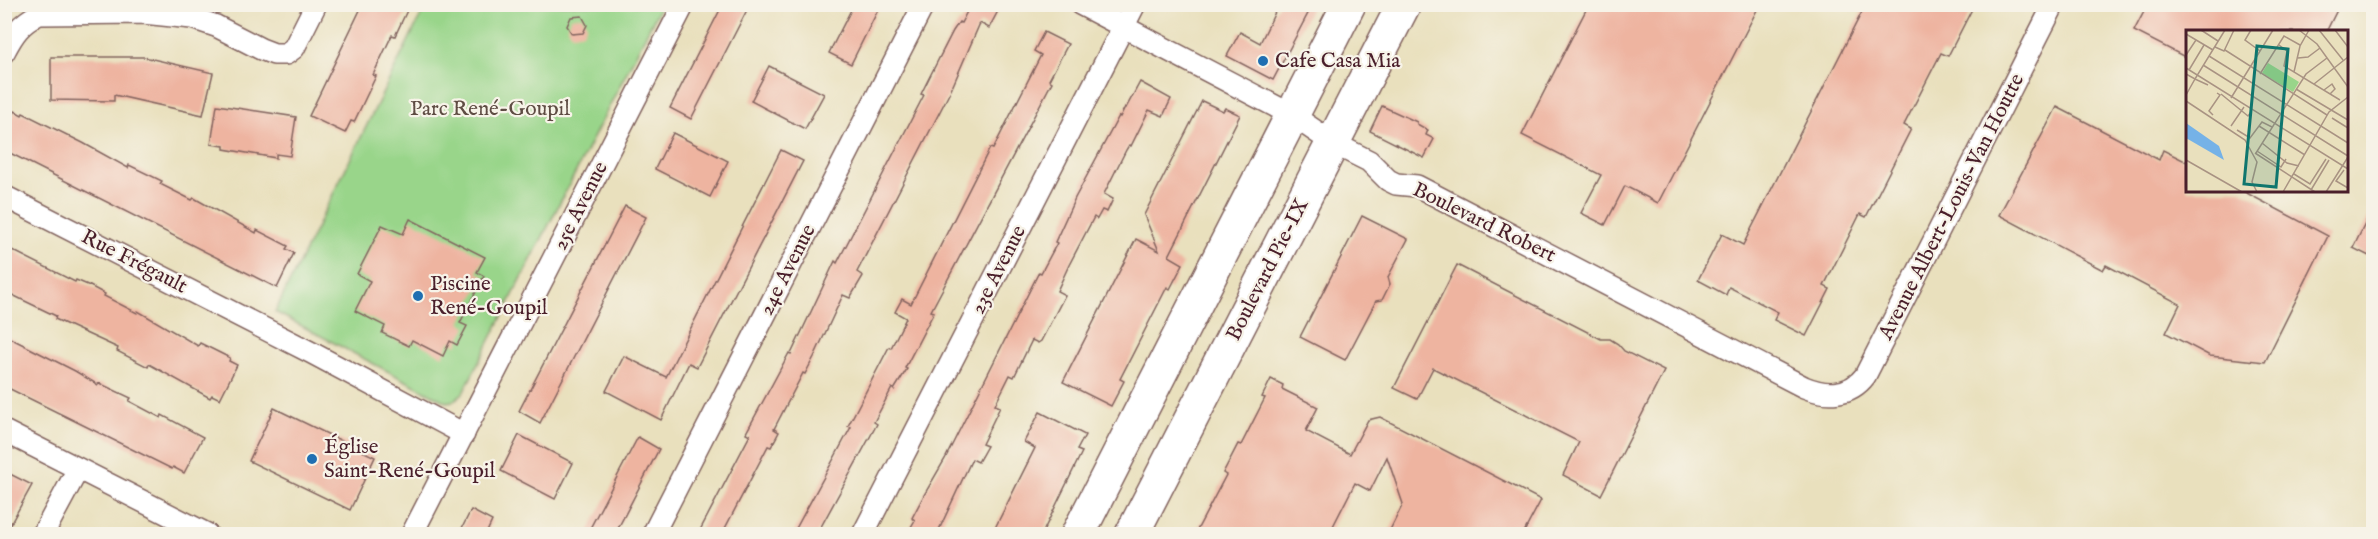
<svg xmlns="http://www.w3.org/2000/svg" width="2378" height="539" viewBox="0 0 2378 539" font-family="'IM FELL English',serif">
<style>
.green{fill:#99d58a;stroke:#727a5a;stroke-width:1.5}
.building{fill:#eeb4a0}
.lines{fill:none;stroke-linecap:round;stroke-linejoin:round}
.street-casing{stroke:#82635e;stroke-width:24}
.primary-casing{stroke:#82635e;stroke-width:36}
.street{stroke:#fff;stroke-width:21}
.primary{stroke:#fff;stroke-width:33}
.poi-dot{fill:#1f6fb2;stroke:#f7f3e8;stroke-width:2}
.labels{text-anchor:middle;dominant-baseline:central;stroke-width:4.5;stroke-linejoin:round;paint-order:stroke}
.poi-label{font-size:21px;fill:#4a1f2b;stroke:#f7f3e8;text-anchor:start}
.park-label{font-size:21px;fill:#5e4c43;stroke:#f7f3e8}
.street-label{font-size:21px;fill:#4a1f2b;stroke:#f7f3e8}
.inset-road{fill:none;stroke:#a99383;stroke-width:1.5}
.view{fill:#0f766e;fill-opacity:0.15;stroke:#0f766e;stroke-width:3}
.inset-edge{fill:none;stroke:#4a1f2b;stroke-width:3}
</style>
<rect width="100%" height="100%" fill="#f7f3e8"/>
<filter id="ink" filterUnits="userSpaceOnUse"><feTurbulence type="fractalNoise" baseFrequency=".0167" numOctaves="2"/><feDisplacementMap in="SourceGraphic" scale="12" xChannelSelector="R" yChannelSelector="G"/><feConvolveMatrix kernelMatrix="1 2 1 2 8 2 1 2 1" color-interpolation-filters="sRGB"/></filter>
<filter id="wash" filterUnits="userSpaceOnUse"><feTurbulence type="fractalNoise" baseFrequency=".008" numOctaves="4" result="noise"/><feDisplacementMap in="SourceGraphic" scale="24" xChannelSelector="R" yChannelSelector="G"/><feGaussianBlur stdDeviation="1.35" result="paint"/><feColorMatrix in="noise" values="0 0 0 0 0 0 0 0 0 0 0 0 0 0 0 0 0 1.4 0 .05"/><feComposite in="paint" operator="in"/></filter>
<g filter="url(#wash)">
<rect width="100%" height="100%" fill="#e9e0bd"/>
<polygon class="green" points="426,5 661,5 463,393 453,401 446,402 275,312"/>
<g id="blocks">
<g class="building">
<polygon points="363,4 410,4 395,36 392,35 373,75 376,76 354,122 351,121 345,133 309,116"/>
<polygon points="723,4 750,4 691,119 670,108"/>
<polygon points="854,4 881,4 851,64 829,53"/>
<polygon points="971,4 990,4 999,9 989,28 980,23 951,90 857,272 863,276 850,298 843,295 814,357 805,374 803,373 774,429 779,432 771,447 768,446 722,534 698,534 750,435 746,433 789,353 791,354 835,261 837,263 924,95 921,94 929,78 953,31 959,22 961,23"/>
<polygon points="1279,4 1313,4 1273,80 1227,56 1240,32 1260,43"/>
<polygon points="1589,4 1760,4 1658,203 1625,186 1605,225 1581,213 1601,175 1522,135"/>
<polygon points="1866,4 1964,4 1972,9 1948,56 1941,53 1904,125 1911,129 1866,217 1860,214 1824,286 1830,289 1806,336 1774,320 1778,312 1729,287 1726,295 1698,280 1722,234 1743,245"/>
<polygon points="2148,4 2340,4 2326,32 2187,32 2187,58 2134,31"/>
<polygon points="582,16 587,25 583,33 572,34 567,26 571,17"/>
<polygon points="1044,32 1068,44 1049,80 1052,82 931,311 934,312 905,368 907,369 894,390 892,388 874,422 877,424 817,534 793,534 851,427 848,426 889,347 891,348 906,318 895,312 902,299 911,304 990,148 993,149 1041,55 1034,51"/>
<polygon points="51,57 144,57 213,73 203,115 114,95 114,101 51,100"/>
<polygon points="769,66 824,94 805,129 751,101"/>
<polygon points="1140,82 1171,99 1163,116 1149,110 1131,146 1129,145 1126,150 1104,194 1113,199 1107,212 1102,210 1097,219 1094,217 1069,265 1057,291 1065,295 1041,341 1038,343 1032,340 1014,377 1010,375 995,405 1000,407 982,444 987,446 978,462 972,459 937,534 907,534 915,520 912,518 924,495 945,459 1039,272 1041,273 1057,243 1055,242 1075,198 1119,116 1120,117 1125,107 1126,108"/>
<polygon points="1202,101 1223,111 1225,108 1240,115 1169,256 1183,264 1170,289 1167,287 1120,379 1124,381 1111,406 1063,382 1136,239 1159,251 1144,215"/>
<polygon points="217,105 296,117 290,156 276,154 276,158 224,149 224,146 211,144"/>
<polygon points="1382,106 1417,122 1417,124 1428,130 1426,135 1434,139 1424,158 1370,131"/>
<polygon points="2057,107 2159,160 2163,150 2187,162 2187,190 2241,190 2328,236 2265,362 2210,356 2166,333 2180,304 2106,265 2103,270 1999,215"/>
<polygon points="15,111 22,115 23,113 83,143 128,168 129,165 162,181 160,184 192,200 194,198 256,233 257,230 288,246 286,249 294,253 277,288 4,150 4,133"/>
<polygon points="673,133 728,161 710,197 655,169"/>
<polygon points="781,150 803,161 697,367 689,363 661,420 606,391 624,356 666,377"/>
<polygon points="625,206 646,217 540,423 519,411"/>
<polygon points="2373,208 2373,258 2353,248"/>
<polygon points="1362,216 1408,239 1388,277 1390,284 1382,300 1376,301 1345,360 1300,337"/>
<polygon points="410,219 485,257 477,272 484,276 460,323 467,326 457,345 450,341 443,356 412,340 409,346 382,333 385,326 355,311 370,281 357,274 382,225 403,234"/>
<polygon points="4,246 75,282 76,280 90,286 105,294 104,296 137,313 138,311 198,346 200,343 230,358 229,361 237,365 220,399 212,395 210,398 149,364 148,367 117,351 118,348 55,319 56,316 4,291"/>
<polygon points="1457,265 1601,339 1610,339 1618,344 1624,351 1664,371 1601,495 1563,475 1579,442 1433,368 1417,399 1394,388"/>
<polygon points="4,335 75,371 98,385 99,383 131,398 129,401 161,418 162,415 203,437 184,473 173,467 172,469 4,386"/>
<polygon points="1271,379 1283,385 1282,389 1318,407 1306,431 1350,454 1368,420 1380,417 1541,500 1523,534 1388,534 1403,504 1387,457 1370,491 1355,483 1329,534 1195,534 1226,475 1223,473 1238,444 1241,445 1265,398 1262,397"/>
<polygon points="274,408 375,457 350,510 249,461"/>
<polygon points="1040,412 1085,435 1077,450 1082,452 1042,534 992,534 1035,448 1024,442"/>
<polygon points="519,435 573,463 555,499 501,471"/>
<polygon points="638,437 659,449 615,534 587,534"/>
<polygon points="4,471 32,485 5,534 4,534"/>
<polygon points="471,510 492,521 486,534 459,534"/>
</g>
</g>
</g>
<g filter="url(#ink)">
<use href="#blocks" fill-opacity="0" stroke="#82635e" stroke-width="1.5"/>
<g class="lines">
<g class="street-casing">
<g id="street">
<path d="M1080 4 1292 115 1333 143 1369 161 1388 180 1396 184 1417 186 1804 387C1826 396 1850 396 1865 376L2054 4"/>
<path d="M4 52C14 33 20 24 39 14L143 13 192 18 216 26 261 49 274 54H286L294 48 316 4"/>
<polyline points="4,196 312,353 464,434"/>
<polyline points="4,431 207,534"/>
<polyline points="43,534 78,469"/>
<polyline points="412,534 684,4"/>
<polyline points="653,534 924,4"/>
<polyline points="863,534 1135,4"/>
</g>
</g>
<g class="primary-casing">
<g id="primary">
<polyline points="1078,534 1349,4"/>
<polyline points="1132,534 1404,4"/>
</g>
</g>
<use href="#street" class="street"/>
<use href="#primary" class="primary"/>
</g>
</g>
<g class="poi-dot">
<circle cx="1263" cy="61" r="6"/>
<circle cx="418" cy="296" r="6"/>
<circle cx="312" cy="459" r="6"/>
</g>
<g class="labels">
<g class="poi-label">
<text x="1275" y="61">Cafe Casa Mia</text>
<text x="430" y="284">Piscine<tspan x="430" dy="24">René-Goupil</tspan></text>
<text x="324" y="447">Église<tspan x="324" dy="24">Saint-René-Goupil</tspan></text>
</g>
<g class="park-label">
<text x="490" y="109">Parc René-Goupil</text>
</g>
<g class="street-label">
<text transform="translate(581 206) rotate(-63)">25e Avenue</text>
<text transform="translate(1952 207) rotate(-63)">Avenue Albert-Louis-Van Houtte</text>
<text transform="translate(1484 223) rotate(26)">Boulevard Robert</text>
<text transform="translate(134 262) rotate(27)">Rue Frégault</text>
<text transform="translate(788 270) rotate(-63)">24e Avenue</text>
<text transform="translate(999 270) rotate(-63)">23e Avenue</text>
<text transform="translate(1268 270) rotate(-63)">Boulevard Pie-IX</text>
</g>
</g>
<g transform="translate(2186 30)">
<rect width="162" height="162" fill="#e9e0bd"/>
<path d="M82 33 113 52 107 62 76 43Z" fill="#99d58a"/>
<path d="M0 93 33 116 38 130 0 108Z" fill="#75b2e7"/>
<path class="inset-road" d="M15 0 32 11M65 0 59 10 74 21M113 0 131 14 162 57M133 0 157 30M149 0 162 17M0 4 27 20M93 15 101 21 98 36 154 70M29 17 38 21 48 0M39 20 141 85M0 25 10 10M23 26 162 113M112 28 122 27 134 18M17 35 162 126M0 38 162 139M3 40 18 15M108 42 114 16 123 0M0 44 9 49 39 0M74 44 98 6 114 15M128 54 162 27M110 59 162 90M138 60 146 54 149 59 144 64M35 64 62 86 65 82M0 65 9 49 22 55M45 68 87 0M0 71 59 110 71 132 66 152 71 162M27 85 23 81 34 65 31 63M146 88 162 98M45 96 58 77M73 96 119 125M51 100 64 108 76 92 86 97M76 113 101 133 113 136M71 121 95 137 100 129M69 123 129 162M70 123 120 44 141 28M0 130 56 162M158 140 150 151 162 158M108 144 124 154 140 129M125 160 143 130M97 162 143 82 162 67M140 162 162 127"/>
<path class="view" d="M71 16 102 19 90 157 58 154Z"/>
<rect width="162" height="162" class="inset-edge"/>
</g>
<rect width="2378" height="539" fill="none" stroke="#f7f3e8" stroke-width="24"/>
</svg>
